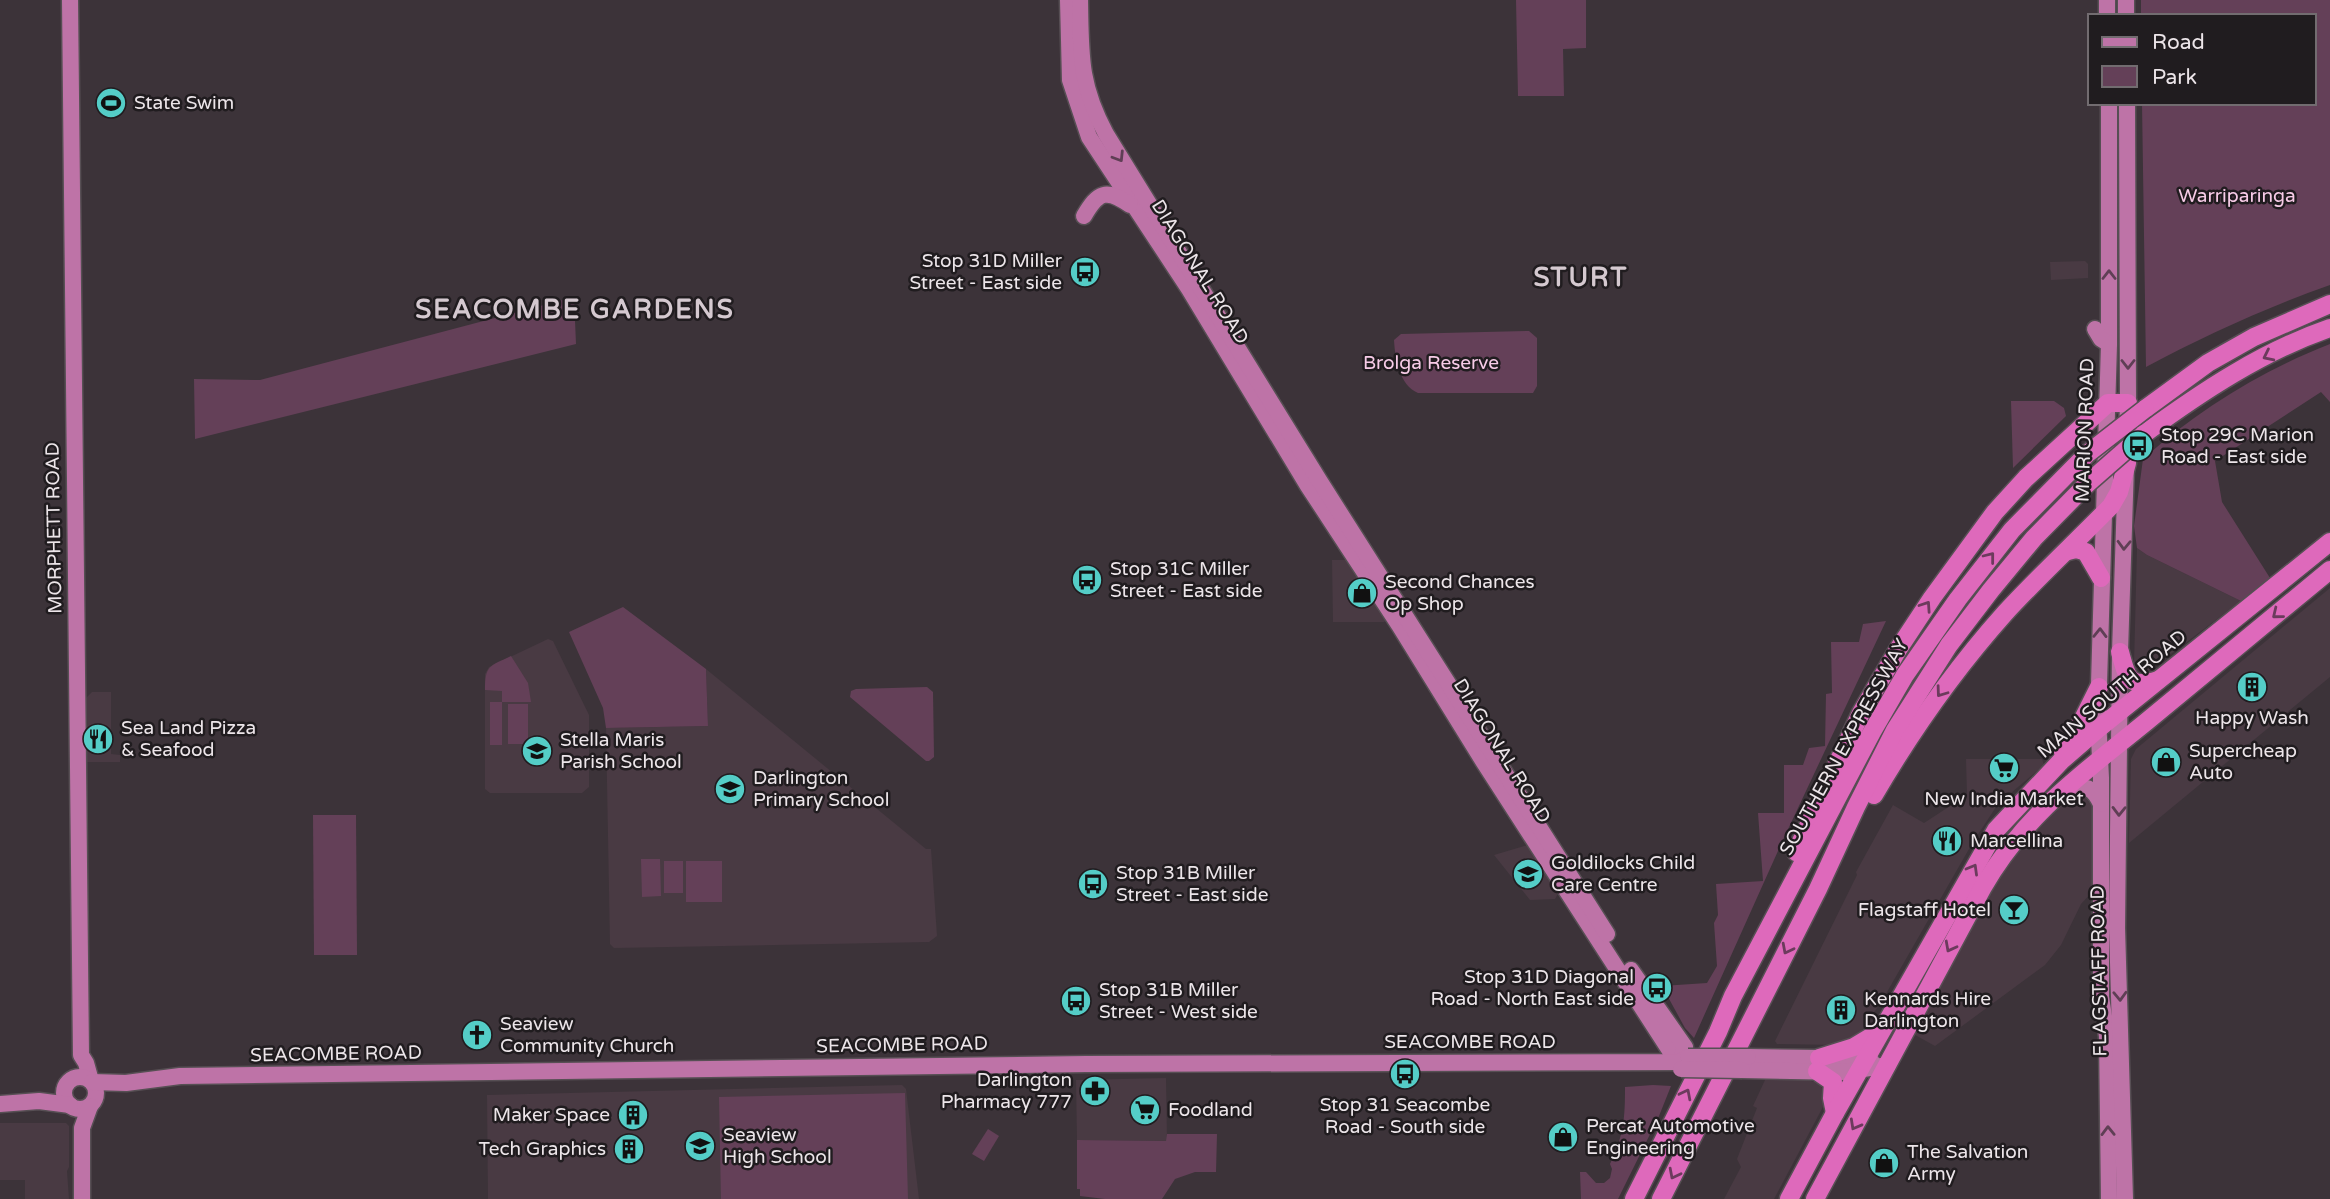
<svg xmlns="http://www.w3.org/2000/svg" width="2330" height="1199" viewBox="0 0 2330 1199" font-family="'Varela Round',sans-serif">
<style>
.built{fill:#493a43}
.green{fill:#644058}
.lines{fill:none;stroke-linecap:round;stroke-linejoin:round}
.major-casing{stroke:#574f54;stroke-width:19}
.highway-casing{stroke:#574f54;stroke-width:21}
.major{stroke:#be73a7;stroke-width:16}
.highway{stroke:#de69bb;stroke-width:18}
.major-bridge-casing{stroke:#574f54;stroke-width:19;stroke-linecap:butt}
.highway-bridge-casing{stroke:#574f54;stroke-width:21;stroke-linecap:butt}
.major-bridge{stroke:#be73a7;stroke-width:16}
.highway-bridge{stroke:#de69bb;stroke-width:18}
.oneway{stroke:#5f3f55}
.oneway2{stroke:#6c3b5d}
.labels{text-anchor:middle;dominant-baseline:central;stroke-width:5;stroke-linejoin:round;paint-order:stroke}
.poi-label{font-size:19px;fill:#ece5e9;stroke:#201c1f;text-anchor:start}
.park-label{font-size:19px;fill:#f7cbe7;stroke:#201c1f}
.street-label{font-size:19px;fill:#ece5e9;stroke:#201c1f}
.district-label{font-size:26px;font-weight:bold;letter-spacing:2px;fill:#d5c9d0;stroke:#201c1f}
</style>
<rect width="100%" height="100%" fill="#3c3339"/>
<g class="built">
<polygon points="2085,261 2088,264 2088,278 2051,280 2050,262"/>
<polygon points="2137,548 2147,555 2241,601 2147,672 2136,669 2134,664"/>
<polygon points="1332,560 1351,560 1389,618 1384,622 1333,622"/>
<polygon points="2330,588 2330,677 2129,843 2131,759 2136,749"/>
<polygon points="548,639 553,641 589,715 589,787 582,793 490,793 485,789 485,674 489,667"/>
<polygon points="706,669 926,849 931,849 937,936 929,942 614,948 610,944 606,728 708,726"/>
<polygon points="92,692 111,692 111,754 120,755 120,762 86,762 85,699"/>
<polygon points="1966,759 2042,759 2044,765 1998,804 1973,842 1883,999 1856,1039 1839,1045 1777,1044 1775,1041 1857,875 1856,872 1893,805 1924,823 1967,795"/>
<polygon points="2081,792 2095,803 2093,891 2081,904 2061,945 2045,965 1935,1046 1915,1035 1996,883 2014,856 2066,799"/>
<polygon points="1528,845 1559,892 1555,899 1530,900 1494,855"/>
<polygon points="1166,1078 1167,1141 1077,1140 1076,1080"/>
<polygon points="1765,1080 1807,1080 1819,1083 1825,1094 1824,1105 1774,1199 1724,1199 1741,1167 1737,1159 1757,1108 1753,1106"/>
<polygon points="902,1085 906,1089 919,1199 488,1199 487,1095"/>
<polygon points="0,1123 66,1123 69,1126 69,1167 67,1171 69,1199 25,1199 25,1180 0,1180"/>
</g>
<g class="green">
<polygon points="1516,0 1586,0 1586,48 1563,49 1564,96 1518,96"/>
<path d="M2141 0H2330V285C2265 308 2206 335 2146 367L2142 103H2314V16H2141Z"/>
<polygon points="574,297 576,344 195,439 194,379 260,380"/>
<path d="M1529 331 1537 338V386L1533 393H1418C1399 385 1395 358 1394 340L1401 334Z"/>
<path d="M2330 344V402L2321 392 2215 461 2222 502 2270 578 2241 601 2147 555 2137 548 2134 526 2143 459C2198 410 2261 371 2330 344Z"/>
<polygon points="2011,401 2054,401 2064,408 2066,416 2013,468"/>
<polygon points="623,607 706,669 708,726 606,728 603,708 569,632"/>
<polygon points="1886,621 1782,842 1694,1038 1685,1028 1662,986 1707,983 1717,966 1714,923 1718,915 1716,884 1763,881 1758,813 1784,813 1784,765 1803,765 1809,748 1825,746 1826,694 1832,693 1831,642 1859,642 1863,624"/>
<path d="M511 656 528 683 531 702H502V745H490V702H502V691L485 690C485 665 490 666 511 656Z"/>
<polygon points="927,687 933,692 934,757 929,761 926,761 850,697 851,691 856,689"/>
<rect x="508" y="704" width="20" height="40"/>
<polygon points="313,815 356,815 357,955 314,955"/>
<polygon points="641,859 660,859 661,896 642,897"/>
<rect x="664" y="861" width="19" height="32"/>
<rect x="686" y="861" width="36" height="41"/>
<path d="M1653 1085 1671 1086 1659 1116 1618 1199H1581L1580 1172H1586L1596 1183H1604L1610 1178 1612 1169 1610 1164C1624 1135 1625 1118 1625 1087Z"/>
<polygon points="905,1093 908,1199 721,1199 719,1097"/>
<polygon points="988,1129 999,1136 984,1161 972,1154"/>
<polygon points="1167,1134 1217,1134 1216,1172 1195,1172 1175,1179 1162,1199 1105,1199 1080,1196 1080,1189 1077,1189 1077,1140 1166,1141"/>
</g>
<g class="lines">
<g class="major-casing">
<g id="major">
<polyline points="70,0 81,1055 86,1063 91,1081"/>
<polyline points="1068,0 1070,80 1089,137 1189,289 1308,486 1399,625 1483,761 1670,1051 1680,1062 1681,1067"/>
<path d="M1080 0C1081 54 1079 84 1106 134L1319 480 1607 934"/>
<polyline points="2107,0 2107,16"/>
<polyline points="2126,0 2126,16"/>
<polyline points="2109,103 2109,344 2098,718 2101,778 2101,997 2107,1036 2109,1199"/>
<path d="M1084 216C1098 192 1106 188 1130 205"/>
<polyline points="2095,329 2101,339 2109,344"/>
<path d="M2064 789C2084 787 2091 783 2101 804"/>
<polyline points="1631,970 1685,1047 1680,1062"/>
<polyline points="1748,1057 1819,1058 1872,1062"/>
<polyline points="1742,1070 1845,1072 1888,1065"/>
<circle cx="80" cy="1093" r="16"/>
<polyline points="92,1082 126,1083 180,1076 1086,1064 1680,1062 1688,1057"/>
<polyline points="0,1104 39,1101 70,1105"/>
<polyline points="82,1199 82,1128 90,1106"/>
<polyline points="2125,1199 2117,928 2120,652 2128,403 2127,103"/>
</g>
</g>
<g class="highway-casing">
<g id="highway">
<polyline points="2145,409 2208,363 2254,337 2330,304"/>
<path d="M2144 434C2201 392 2263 351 2330 328"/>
<polyline points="2068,551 2076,549 2086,552 2101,578"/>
<path d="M2120 652C2127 677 2128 689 2158 680"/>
<polyline points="2063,752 2073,739 2099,687"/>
<path d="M1874 795C1912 730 1955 669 2005 613 2039 576 2076 542 2111 506L2119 492 2127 463"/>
<polyline points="1796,852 1861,713 1899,648 1932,598 1995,512 2026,478 2108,403 2128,403"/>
<polyline points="1819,1058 1854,1047 1879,1032"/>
<polyline points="1817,1071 1833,1082 1832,1098 1835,1113"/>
<polyline points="1634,1199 1718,1032 1733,996 1872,732 1905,675 1958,599 2012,530 2087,454"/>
<polyline points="1661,1199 1818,889 1856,807 1895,730 1949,645 1991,590 2034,538 2088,483"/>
<polyline points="1789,1199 1835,1113 1996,830 2061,761 2098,729 2330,542"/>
<path d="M1815 1199 1983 887C2025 814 2082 774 2146 722 2207 671 2269 621 2330 570"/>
</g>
</g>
<use href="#major" class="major"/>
<use href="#highway" class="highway"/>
<g class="major-bridge-casing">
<g id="major-bridge">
<polyline points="1688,1057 1748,1057"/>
<polyline points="1681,1069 1742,1070"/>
</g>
</g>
<g class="highway-bridge-casing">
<g id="highway-bridge">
<polyline points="2087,454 2145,409"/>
<polyline points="2088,483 2144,434"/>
</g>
</g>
<use href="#major-bridge" class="major-bridge"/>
<use href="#highway-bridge" class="highway-bridge"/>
</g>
<defs><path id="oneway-chevron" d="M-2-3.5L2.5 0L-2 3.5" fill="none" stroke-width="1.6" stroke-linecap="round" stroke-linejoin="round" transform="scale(1.75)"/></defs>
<g class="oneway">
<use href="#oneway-chevron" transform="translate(1119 157) rotate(58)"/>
<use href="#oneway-chevron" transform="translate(2109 275) rotate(-90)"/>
<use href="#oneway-chevron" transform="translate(2128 364) rotate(90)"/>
<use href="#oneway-chevron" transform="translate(2124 545) rotate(92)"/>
<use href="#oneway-chevron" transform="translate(2100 633) rotate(-89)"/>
<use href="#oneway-chevron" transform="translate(2119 811) rotate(91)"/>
<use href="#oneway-chevron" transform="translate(2120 996) rotate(88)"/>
<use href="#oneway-chevron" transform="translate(2108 1131) rotate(-91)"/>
</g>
<g class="oneway2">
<use href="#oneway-chevron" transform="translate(2268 356) rotate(154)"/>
<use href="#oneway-chevron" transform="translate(1990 557) rotate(-52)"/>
<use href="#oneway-chevron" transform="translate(1926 606) rotate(-56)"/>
<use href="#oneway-chevron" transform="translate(2277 614) rotate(141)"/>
<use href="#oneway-chevron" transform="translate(1941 692) rotate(126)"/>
<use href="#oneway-chevron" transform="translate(1973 869) rotate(-60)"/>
<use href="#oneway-chevron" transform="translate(1950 947) rotate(118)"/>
<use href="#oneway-chevron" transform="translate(1787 949) rotate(117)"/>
<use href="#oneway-chevron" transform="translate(1686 1094) rotate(-63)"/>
<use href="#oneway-chevron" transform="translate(1855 1125) rotate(119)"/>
<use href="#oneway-chevron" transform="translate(1674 1174) rotate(117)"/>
</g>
<defs>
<g id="stadium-disc" transform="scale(1.575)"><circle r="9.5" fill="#54cdc7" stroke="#201c1f"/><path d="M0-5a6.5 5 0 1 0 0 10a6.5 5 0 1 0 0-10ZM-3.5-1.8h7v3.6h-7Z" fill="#111"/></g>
<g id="bus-disc" transform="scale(1.575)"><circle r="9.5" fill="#54cdc7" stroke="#201c1f"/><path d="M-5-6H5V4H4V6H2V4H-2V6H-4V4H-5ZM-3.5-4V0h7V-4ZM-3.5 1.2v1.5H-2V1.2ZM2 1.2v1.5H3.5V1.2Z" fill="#111"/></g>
<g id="shop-disc" transform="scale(1.575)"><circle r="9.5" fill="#54cdc7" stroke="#201c1f"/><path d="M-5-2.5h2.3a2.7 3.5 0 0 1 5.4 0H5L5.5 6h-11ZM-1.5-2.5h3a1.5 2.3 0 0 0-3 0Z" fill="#111"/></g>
<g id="building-disc" transform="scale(1.575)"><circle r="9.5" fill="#54cdc7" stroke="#201c1f"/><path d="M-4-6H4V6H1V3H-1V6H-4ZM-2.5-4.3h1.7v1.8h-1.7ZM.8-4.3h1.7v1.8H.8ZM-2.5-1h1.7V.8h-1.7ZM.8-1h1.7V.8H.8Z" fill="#111"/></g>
<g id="restaurant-disc" transform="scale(1.575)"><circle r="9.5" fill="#54cdc7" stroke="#201c1f"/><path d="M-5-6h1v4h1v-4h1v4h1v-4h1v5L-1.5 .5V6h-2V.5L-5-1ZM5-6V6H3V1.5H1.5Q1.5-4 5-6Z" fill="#111"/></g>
<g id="school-disc" transform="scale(1.575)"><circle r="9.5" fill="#54cdc7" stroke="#201c1f"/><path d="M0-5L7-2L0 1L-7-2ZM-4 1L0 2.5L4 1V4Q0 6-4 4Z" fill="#111"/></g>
<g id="supermarket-disc" transform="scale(1.575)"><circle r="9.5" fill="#54cdc7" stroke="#201c1f"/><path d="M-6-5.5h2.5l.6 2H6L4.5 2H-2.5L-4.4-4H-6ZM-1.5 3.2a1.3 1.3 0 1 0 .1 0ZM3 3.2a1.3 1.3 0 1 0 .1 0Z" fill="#111"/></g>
<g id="bar-disc" transform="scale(1.575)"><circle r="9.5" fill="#54cdc7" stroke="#201c1f"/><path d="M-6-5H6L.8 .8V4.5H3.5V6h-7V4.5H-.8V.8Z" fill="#111"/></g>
<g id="church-disc" transform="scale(1.575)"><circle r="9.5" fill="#54cdc7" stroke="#201c1f"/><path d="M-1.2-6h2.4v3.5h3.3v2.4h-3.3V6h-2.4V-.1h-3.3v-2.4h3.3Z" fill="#111"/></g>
<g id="pharmacy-disc" transform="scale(1.575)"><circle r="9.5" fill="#54cdc7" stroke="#201c1f"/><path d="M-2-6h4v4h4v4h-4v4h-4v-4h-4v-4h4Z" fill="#111"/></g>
</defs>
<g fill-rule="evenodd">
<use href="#stadium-disc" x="111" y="103"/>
<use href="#bus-disc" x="1085" y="272"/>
<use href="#bus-disc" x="2138" y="446"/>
<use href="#bus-disc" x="1087" y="580"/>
<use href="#shop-disc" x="1362" y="593"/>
<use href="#building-disc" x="2252" y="687"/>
<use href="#restaurant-disc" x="98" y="739"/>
<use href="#school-disc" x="537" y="751"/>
<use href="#shop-disc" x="2166" y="762"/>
<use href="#supermarket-disc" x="2004" y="768"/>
<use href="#school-disc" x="730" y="789"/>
<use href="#restaurant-disc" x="1947" y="841"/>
<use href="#school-disc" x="1528" y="874"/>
<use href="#bus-disc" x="1093" y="884"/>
<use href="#bar-disc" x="2014" y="910"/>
<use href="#bus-disc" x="1657" y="988"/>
<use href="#bus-disc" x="1076" y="1001"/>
<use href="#building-disc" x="1841" y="1010"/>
<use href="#church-disc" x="477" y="1035"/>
<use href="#bus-disc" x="1405" y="1074"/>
<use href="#pharmacy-disc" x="1095" y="1091"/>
<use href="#supermarket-disc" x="1145" y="1110"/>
<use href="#building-disc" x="633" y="1115"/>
<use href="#shop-disc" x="1563" y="1137"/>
<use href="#school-disc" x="700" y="1146"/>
<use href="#building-disc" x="629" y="1149"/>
<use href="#shop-disc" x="1884" y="1163"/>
</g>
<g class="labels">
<g class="poi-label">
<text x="134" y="103">State Swim</text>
<text x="1062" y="261" text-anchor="end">Stop 31D Miller<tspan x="1062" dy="22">Street - East side</tspan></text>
<text x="2161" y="435">Stop 29C Marion<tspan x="2161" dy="22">Road - East side</tspan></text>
<text x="1110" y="569">Stop 31C Miller<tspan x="1110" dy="22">Street - East side</tspan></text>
<text x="1385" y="582">Second Chances<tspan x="1385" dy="22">Op Shop</tspan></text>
<text x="2252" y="718" text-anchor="middle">Happy Wash</text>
<text x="121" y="728">Sea Land Pizza<tspan x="121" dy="22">&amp; Seafood</tspan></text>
<text x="560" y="740">Stella Maris<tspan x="560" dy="22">Parish School</tspan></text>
<text x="2189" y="751">Supercheap<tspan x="2189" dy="22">Auto</tspan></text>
<text x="753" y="778">Darlington<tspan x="753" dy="22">Primary School</tspan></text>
<text x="2004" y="799" text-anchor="middle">New India Market</text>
<text x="1970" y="841">Marcellina</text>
<text x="1551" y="863">Goldilocks Child<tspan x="1551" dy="22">Care Centre</tspan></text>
<text x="1116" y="873">Stop 31B Miller<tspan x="1116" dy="22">Street - East side</tspan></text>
<text x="1991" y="910" text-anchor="end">Flagstaff Hotel</text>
<text x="1634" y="977" text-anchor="end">Stop 31D Diagonal<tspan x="1634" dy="22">Road - North East side</tspan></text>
<text x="1099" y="990">Stop 31B Miller<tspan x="1099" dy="22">Street - West side</tspan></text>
<text x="1864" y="999">Kennards Hire<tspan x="1864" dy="22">Darlington</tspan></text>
<text x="500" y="1024">Seaview<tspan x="500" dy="22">Community Church</tspan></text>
<text x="1072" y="1080" text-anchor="end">Darlington<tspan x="1072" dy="22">Pharmacy 777</tspan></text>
<text x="1405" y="1105" text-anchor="middle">Stop 31 Seacombe<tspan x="1405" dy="22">Road - South side</tspan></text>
<text x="1168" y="1110">Foodland</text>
<text x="610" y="1115" text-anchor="end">Maker Space</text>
<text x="1586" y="1126">Percat Automotive<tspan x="1586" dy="22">Engineering</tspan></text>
<text x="723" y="1135">Seaview<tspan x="723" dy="22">High School</tspan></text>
<text x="606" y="1149" text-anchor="end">Tech Graphics</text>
<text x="1907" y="1152">The Salvation<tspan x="1907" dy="22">Army</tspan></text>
</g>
<g class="park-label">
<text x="2237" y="196">Warriparinga</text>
<text x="1431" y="363">Brolga Reserve</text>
</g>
<g class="street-label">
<text transform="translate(1200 272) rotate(58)">DIAGONAL ROAD</text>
<text transform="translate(2085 430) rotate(-88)">MARION ROAD</text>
<text transform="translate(54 528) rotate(-91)">MORPHETT ROAD</text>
<text transform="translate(2112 694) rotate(-40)">MAIN SOUTH ROAD</text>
<text transform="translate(1844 747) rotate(-61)">SOUTHERN EXPRESSWAY</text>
<text transform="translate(1502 751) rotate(58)">DIAGONAL ROAD</text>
<text transform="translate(2099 971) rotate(-91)">FLAGSTAFF ROAD</text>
<text x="1470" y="1042">SEACOMBE ROAD</text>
<text transform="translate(902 1045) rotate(-1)">SEACOMBE ROAD</text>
<text transform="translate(336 1054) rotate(-1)">SEACOMBE ROAD</text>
</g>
<g class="district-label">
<text x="1581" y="277">STURT</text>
<text x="575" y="309">SEACOMBE GARDENS</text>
</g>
</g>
<rect x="2088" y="14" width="228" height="91" fill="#201c1f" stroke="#726c70" stroke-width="2"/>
<rect x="2102" y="37" width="35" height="10" fill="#be73a7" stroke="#726c70" stroke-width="2"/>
<text x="2152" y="49" font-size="21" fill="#ece5e9">Road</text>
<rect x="2102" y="66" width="35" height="21" fill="#644058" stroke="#726c70" stroke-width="2"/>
<text x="2152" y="84" font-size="21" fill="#ece5e9">Park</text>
</svg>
